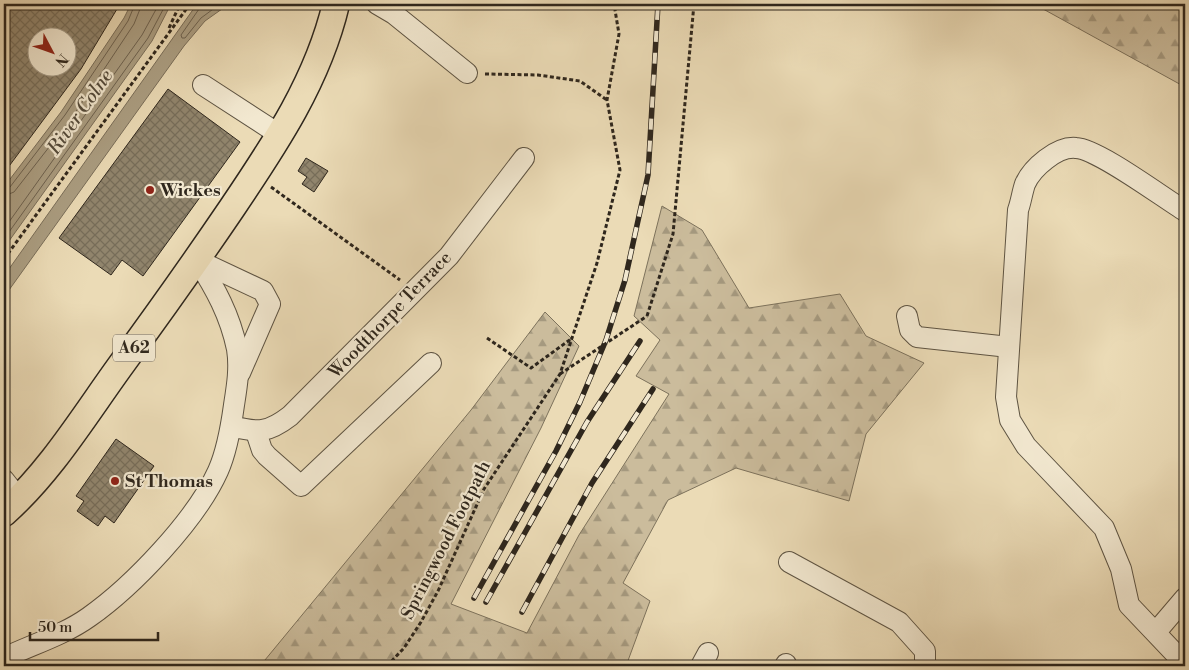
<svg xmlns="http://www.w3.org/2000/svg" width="1189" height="670" viewBox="0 0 1189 670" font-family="'Libre Bodoni',serif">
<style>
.forest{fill:url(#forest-firs);stroke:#7d725c}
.water{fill:#ab9e82;stroke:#796e5a}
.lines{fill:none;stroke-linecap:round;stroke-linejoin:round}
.shore{stroke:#6d6250;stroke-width:1}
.building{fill:url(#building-cross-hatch);stroke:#2f271d;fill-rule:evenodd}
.minor-casing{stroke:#5e5443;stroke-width:22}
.major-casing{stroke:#2f271d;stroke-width:29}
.path{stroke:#2f271d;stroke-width:3;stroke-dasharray:4 2.5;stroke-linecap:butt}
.minor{stroke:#f2e8d0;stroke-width:20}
.major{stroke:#ebdbb6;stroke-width:26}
.rail-casing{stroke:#2f271d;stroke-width:5.5}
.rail{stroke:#f2e8d0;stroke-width:4;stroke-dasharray:11;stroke-linecap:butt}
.path-bridge{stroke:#2f271d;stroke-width:3;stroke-dasharray:4 2.5;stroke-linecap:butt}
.poi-dot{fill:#8f2418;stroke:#f2e8d0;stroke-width:2}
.labels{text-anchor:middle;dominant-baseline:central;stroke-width:4.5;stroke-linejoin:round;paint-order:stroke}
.shield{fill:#f2e8d0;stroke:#6a6153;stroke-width:1}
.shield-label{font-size:16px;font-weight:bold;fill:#2f271d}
.poi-label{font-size:18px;font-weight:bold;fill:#2f271d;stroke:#f2e8d0;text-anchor:start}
.street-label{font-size:18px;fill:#2f271d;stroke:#f2e8d0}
.water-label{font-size:19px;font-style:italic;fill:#544b3b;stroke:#f2e8d0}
</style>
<defs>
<pattern id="forest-firs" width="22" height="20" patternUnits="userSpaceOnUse" patternTransform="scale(1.25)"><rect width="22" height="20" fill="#cbbc9c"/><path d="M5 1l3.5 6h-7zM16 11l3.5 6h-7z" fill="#a5997f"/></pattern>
<pattern id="building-cross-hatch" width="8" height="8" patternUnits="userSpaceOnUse" patternTransform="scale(1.25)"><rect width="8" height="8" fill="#91856d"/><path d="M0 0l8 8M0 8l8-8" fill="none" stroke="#776d59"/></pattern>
</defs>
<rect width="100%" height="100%" fill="#ebdbb6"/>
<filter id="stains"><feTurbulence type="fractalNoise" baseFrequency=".004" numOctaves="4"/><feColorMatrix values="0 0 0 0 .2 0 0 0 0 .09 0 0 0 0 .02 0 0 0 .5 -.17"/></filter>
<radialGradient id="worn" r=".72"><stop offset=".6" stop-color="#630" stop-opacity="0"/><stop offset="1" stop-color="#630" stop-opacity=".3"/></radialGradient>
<g class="forest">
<polygon points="1034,4 1185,4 1185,87"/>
<polygon points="662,206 702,230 749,308 840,294 866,336 924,363 866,434 849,501 736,468 668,500 623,583 650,601 626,666 260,666 471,410 545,312 579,346 541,428 451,604 527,633 579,535 669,394 636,376 660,340 634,316"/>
</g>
<g class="water">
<polygon points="131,4 171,4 152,41 4,248 4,187 61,112 124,18"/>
<polygon points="197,4 229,4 205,21 184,46 4,297 4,276"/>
</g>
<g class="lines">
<g class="shore">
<polyline points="200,4 199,9 181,35 182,38 185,38 201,18 220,4"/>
<polyline points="4,190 10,187 65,115 128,21 135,4"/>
<polyline points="4,196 14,192 71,119 134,24 142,4"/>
<polyline points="4,229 142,35 159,4"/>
<polyline points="4,239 148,38 166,4"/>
</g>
</g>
<g class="building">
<path d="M4 4H120L81 69 4 173ZM38 38H68V68H38Z"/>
<polygon points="168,89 240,142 143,276 122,260 111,275 59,238"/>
<polygon points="306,158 328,171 314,192 302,184 307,177 298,171"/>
<polygon points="116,439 154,466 114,523 105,516 98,526 77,511 84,501 76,496"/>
</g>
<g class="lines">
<g class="minor-casing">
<g id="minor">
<polyline points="377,4 394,14 467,73"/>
<polyline points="203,85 280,135"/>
<path d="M1185 211C1162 197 1098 149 1076 148 1057 146 1032 168 1025 184 1022 193 1021 202 1018 210L1006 397 1010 420 1026 446 1104 528 1121 569 1129 605 1185 664"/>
<polyline points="197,260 263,291 270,304 240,373"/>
<polyline points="907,316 910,330 917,337 1009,347"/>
<path d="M231 426C258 433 268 433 290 416L449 256 524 158"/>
<polyline points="256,432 262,450 267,456 301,486 431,363"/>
<polyline points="4,480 19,499"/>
<polyline points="789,562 899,622 925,651 925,663"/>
<polyline points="1156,632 1185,598"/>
<path d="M4 658C31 645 64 635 89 617 133 586 196 520 218 471 227 451 231 427 234 405 237 386 240 368 237 349 230 315 215 288 197 260"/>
<polyline points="701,666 708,653"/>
<polyline points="785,666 786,664"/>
</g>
</g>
<g class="major-casing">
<path id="major" d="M4 513C51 471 84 416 121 365 159 313 196 261 232 208 276 143 318 80 336 4"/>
</g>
<g class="path">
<polyline points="169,28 180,4"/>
<polyline points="485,74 538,75 580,81 607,100"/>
<polyline points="271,187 400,280"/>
<polyline points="4,259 190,4"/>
<polyline points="647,316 673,234 694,4"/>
<polyline points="487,338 531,368 571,339"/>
<polyline points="387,666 404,648 421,622 438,591 484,489 560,374 597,263 620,170 607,100 619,34 614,4"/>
</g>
<use href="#minor" class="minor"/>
<use href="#major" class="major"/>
<g class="rail-casing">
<g id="rail">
<polyline points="474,598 556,451 580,402 606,340 625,280 648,175 658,4"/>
<polyline points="486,602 587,422 640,341"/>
<polyline points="522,612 592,483 653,389"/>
</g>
</g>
<use href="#rail" class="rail"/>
<polyline class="path-bridge" points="560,374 647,316"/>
</g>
<g class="poi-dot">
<circle cx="150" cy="190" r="5"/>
<circle cx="115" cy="481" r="5"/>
</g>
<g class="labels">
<rect class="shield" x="113" y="334.5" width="42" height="27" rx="4"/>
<g class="shield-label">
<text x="134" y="348">A62</text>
</g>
<g class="poi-label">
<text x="160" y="190">Wickes</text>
<text x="125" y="481">St Thomas</text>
</g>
<g class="street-label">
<text transform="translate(390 315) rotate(-46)">Woodthorpe Terrace</text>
<text transform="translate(446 540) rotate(-63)">Springwood Footpath</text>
</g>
<g class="water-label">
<text transform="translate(80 112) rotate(-55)">River Colne</text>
</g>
</g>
<rect width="1189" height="670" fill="none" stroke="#ebdbb6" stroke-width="20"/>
<rect x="5" y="5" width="1179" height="660" fill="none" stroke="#2f271d" stroke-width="2.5"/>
<rect x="10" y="10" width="1169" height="650" fill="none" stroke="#2f271d"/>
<g transform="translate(52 52) rotate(131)"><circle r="24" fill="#f2e8d0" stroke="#a49b88"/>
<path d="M0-4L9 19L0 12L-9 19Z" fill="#8f2418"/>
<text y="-8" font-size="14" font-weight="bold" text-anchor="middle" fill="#2f271d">N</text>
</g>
<path d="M30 632v8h128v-8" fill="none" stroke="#2f271d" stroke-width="2.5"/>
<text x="38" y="632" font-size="15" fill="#2f271d" stroke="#f2e8d0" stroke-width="4" paint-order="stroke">50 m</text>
<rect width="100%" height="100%" filter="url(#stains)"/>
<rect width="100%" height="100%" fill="url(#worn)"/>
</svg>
